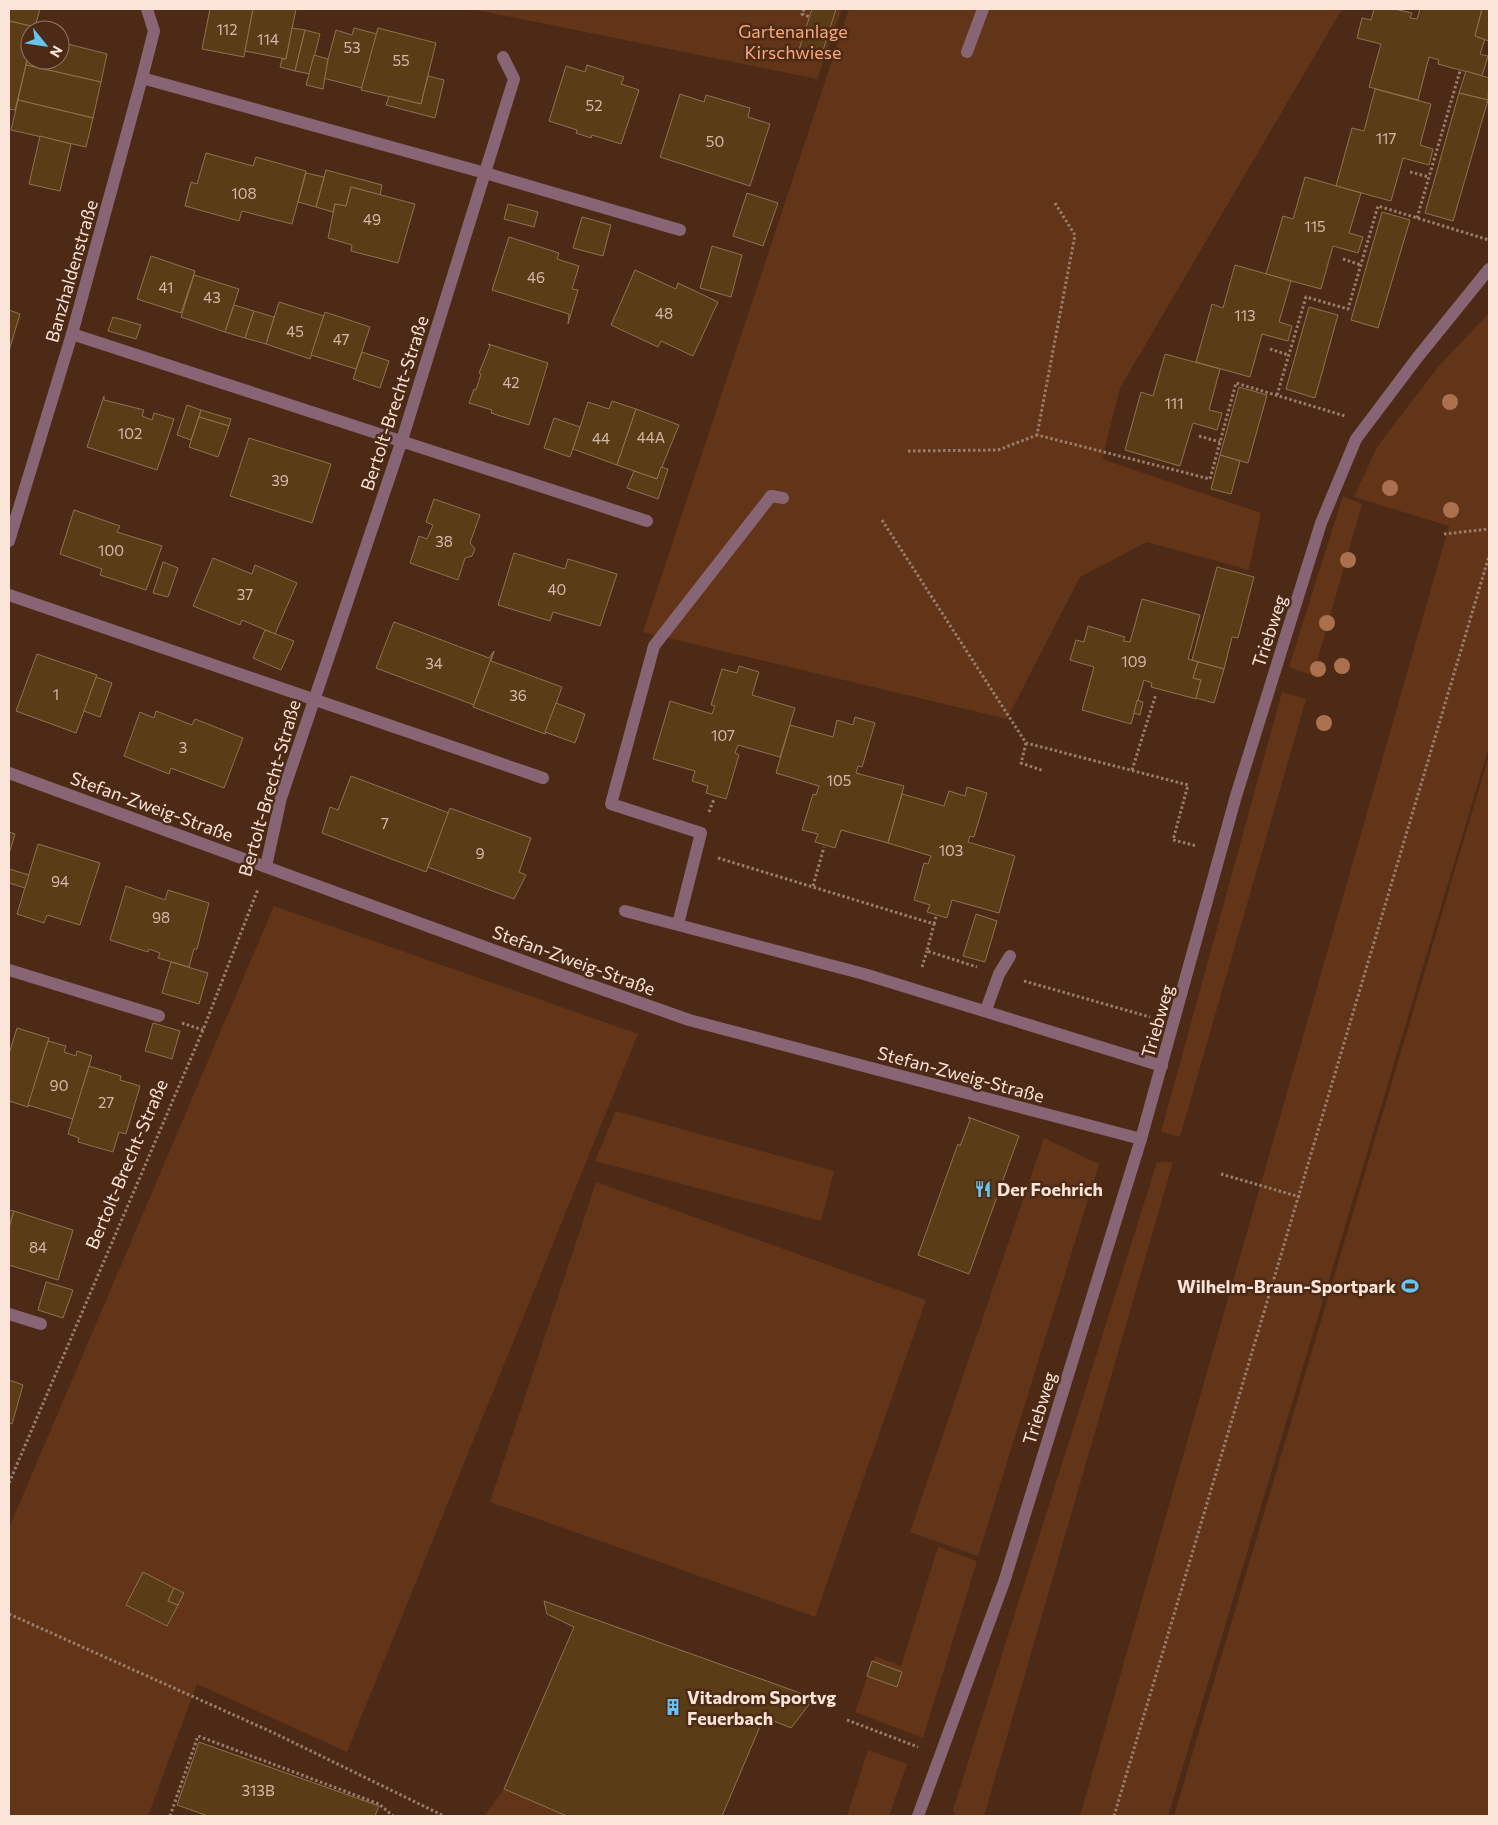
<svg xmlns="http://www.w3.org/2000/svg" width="1498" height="1825" viewBox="0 0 1498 1825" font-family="Commissioner,sans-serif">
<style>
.green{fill:#623518}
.building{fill:#5a3d17;stroke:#8e7250}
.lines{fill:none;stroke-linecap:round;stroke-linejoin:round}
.path{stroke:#9a7d6c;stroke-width:3;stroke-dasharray:2.5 2.5;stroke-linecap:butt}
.service{stroke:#886574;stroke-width:12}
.minor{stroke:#886574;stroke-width:12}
.tree{fill:#ab704e}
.labels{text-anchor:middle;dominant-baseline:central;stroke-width:5;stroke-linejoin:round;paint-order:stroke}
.number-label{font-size:15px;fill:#d3baa8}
.park-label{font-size:18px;fill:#f9a97b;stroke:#4c2a16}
.street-label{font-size:18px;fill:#fbe4d8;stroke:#4c2a16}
.poi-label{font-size:18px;font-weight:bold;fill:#fbe4d8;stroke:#4c2a16;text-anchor:start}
</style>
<rect width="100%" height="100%" fill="#4c2a16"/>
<g class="green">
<polygon points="472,9 842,9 817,79"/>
<polygon points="849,9 1342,9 1120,388 1102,459 1261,513 1249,570 1147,542 1080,577 1007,719 643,632"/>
<polygon points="1489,313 1489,747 1168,1816 1080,1816 1449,526 1354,497 1377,447 1438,367"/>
<polygon points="1343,496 1362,504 1313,676 1289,667"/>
<polygon points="1282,692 1306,699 1180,1137 1161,1132"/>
<polygon points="1489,755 1489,1816 1174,1816"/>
<polygon points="274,906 638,1034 347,1752 197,1684 148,1816 9,1816 9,1528"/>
<polygon points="616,1111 834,1171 821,1221 595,1161"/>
<polygon points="1044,1138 1099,1164 978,1556 910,1532"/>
<polygon points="1157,1162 1173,1162 984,1816 956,1816 953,1810"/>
<polygon points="596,1182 926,1300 815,1617 490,1502"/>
<polygon points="938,1547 977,1561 923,1738 855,1712 875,1656 901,1666"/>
<polygon points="868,1750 907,1764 889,1816 847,1816"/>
<polygon points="504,1789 567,1816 484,1816"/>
</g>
<g class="building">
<polygon points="9,9 40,9 35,27 9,21"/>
<polygon points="210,9 253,9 244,57 202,49"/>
<polygon points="253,9 296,9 286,59 245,51"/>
<polygon points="812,9 836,9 820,60 798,53"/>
<polygon points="1374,9 1394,9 1412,13 1410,18 1417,19 1420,9 1482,9 1475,36 1485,39 1480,54 1488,56 1482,76 1438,64 1439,60 1429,57 1418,100 1369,87 1381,44 1357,38 1362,18 1371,20"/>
<polygon points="1482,9 1489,9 1489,41 1475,36"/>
<polygon points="9,21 35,27 34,30 30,30 30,48 15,110 9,109"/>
<polygon points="292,28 305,30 295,71 280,67 282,59 286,59"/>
<polygon points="354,28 377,34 362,88 323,78 336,30 352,35"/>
<polygon points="378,28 436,43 421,104 361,90"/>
<polygon points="305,30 320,34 310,74 295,71"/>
<polygon points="60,42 107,54 101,82 26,65 30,48 30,60 60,60"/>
<polygon points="314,55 328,59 323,89 306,85"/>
<polygon points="26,65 101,82 93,118 18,100"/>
<polygon points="587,65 624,77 621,84 639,90 621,144 592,135 591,138 576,133 577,130 549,121 566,66 585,72"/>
<polygon points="1466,71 1489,78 1488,100 1459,93"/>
<polygon points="428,76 444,80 435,118 386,105 389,96 421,104"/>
<polygon points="1375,89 1431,104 1420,145 1433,149 1429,165 1403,158 1391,201 1336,186 1352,128 1364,131"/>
<polygon points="1459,93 1488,100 1453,221 1425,213"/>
<polygon points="680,94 704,102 706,95 750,108 748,117 770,124 750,186 660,157"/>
<polygon points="18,100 93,118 86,147 11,130"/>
<polygon points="40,136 71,144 60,191 29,184"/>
<polygon points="206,153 253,166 256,157 306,171 292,224 242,211 239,221 185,206 191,182 197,184"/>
<polygon points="326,170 382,185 380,195 351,187 346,206 335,204 333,212 316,207"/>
<polygon points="306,173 324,177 316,207 298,202"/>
<polygon points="1305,177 1361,193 1349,233 1363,237 1358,253 1333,246 1321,289 1266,274 1283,216 1293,219"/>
<polygon points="351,187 415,204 398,263 351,251 352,245 328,238 335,204 346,206"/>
<polygon points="747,193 778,203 763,246 733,236"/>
<polygon points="508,204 538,212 534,227 504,219"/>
<polygon points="1382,212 1410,220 1378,328 1351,320"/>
<polygon points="582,217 611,225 603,256 573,248"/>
<polygon points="509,237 559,253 557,259 579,266 572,289 578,290 568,324 569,314 492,290"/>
<polygon points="712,246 742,255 731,297 700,288"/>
<polygon points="151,256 195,271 181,313 137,299"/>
<polygon points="1235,265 1291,281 1279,322 1292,326 1288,341 1262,334 1250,377 1196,362 1212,304 1223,308"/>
<polygon points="635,270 676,289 678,283 718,302 693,356 661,341 658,347 611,325"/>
<polygon points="194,275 239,289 225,332 181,317"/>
<polygon points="279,302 324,316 310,359 266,344"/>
<polygon points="234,305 254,311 245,338 225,332"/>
<polygon points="1309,307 1338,315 1315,398 1286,389"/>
<polygon points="9,310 20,314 9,351"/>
<polygon points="254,311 274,317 266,344 245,338"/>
<polygon points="325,312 370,327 356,369 311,355"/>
<polygon points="113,317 141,325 136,339 108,331"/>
<polygon points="488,344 548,363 529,425 491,413 492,410 469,403 474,389 476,390 481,374 479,373 490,346"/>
<polygon points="362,352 389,361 380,388 353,379"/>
<polygon points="1165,354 1220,369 1209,410 1222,413 1217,430 1193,423 1180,466 1125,450 1141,392 1153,396"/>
<polygon points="1239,387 1267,395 1248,463 1220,455"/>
<polygon points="104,396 104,400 144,410 142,416 152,420 154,413 174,419 157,470 87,447"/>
<polygon points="612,401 636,409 617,465 573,449 588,402 609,409"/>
<polygon points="187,405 201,410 191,440 177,435"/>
<polygon points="636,409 679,425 657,479 617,465"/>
<polygon points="201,410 231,419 229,426 199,417"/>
<polygon points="199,417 229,426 218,457 189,447"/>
<polygon points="554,418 580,427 570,457 544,448"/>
<polygon points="249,438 331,464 312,523 230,496"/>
<polygon points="1220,455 1240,461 1231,494 1211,489"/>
<polygon points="661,467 668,469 658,499 627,488 634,471 657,479"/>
<polygon points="434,499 480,515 470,543 475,549 472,556 465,558 458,580 410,563 419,536 427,539 433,525 426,522"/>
<polygon points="74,510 120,526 117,532 162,546 146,590 100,575 102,569 60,554"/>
<polygon points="514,553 565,569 568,559 617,574 600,626 553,612 550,621 498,605"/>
<polygon points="213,558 252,574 255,565 297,583 275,634 242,620 240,625 193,606"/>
<polygon points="163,562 178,568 168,597 153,593"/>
<polygon points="1217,567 1254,577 1238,638 1232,637 1224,669 1192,660"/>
<polygon points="1142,599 1200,615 1188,659 1198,662 1193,678 1201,680 1196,699 1151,687 1152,683 1144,680 1131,724 1082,710 1094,667 1070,660 1076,640 1084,642 1088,626 1125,637 1123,641 1130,642"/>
<polygon points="394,622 489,658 494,651 474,705 376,668"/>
<polygon points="265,630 294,641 281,670 253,658"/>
<polygon points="494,651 491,661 562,687 545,734 473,707"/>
<polygon points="37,654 97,675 76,733 16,711"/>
<polygon points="1198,662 1224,669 1214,703 1196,698 1201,680 1193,678"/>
<polygon points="739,666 759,672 752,695 795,708 780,757 738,745 735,753 739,755 726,799 706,793 708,786 692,781 695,771 653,759 670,701 712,714 715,706 711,705 722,669 737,673"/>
<polygon points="96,677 112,683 100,717 84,711"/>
<polygon points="1137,700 1143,702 1140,715 1134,713"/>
<polygon points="556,703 585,714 575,743 545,732"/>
<polygon points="156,711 192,725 195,719 243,738 224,788 171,768 169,774 124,756 140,712 154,718"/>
<polygon points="855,717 875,723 862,767 858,766 856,773 904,786 888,843 841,830 835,848 815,842 818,834 802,830 813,794 816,795 819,786 776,773 790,725 833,737 837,720 853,725"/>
<polygon points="351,776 449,813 426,872 322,833 330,807 338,810"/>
<polygon points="967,787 987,793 974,837 970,836 968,842 1015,856 999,913 952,900 947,918 927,912 930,905 914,900 924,863 928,864 931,856 888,843 902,794 944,806 949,791 965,796"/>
<polygon points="450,808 531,838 519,872 526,875 514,899 428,867"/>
<polygon points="9,832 15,834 9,854"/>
<polygon points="38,844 100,863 80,925 47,915 44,923 17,914"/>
<polygon points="9,869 29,875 25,888 9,883"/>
<polygon points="126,886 165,900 168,890 209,903 197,949 194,949 189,967 158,958 160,953 149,949 148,952 110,940"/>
<polygon points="976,914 997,921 985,962 963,956"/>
<polygon points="171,962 208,973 199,1004 162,993"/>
<polygon points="153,1023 180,1031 172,1059 145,1051"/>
<polygon points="17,1028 49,1038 28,1107 9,1101 9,1054"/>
<polygon points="48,1041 66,1046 64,1052 76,1056 77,1051 92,1056 73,1119 28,1105"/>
<polygon points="89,1066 121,1076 120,1080 140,1086 126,1134 119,1132 113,1152 78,1142 79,1138 68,1134"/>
<polygon points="968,1117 1019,1136 969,1274 918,1255 958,1144 960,1146 970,1120"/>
<polygon points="9,1210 14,1211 9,1228"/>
<polygon points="14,1211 73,1230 58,1280 9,1265 9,1228"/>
<polygon points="46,1282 73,1290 63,1318 38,1310"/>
<polygon points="9,1380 23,1385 12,1424 9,1423"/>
<polygon points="143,1572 174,1588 168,1601 178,1605 167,1626 126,1605"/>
<polygon points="174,1588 184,1593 178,1605 168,1601"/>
<polygon points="544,1601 814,1698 791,1728 764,1717 722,1816 567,1816 504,1789 574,1627 547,1614"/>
<polygon points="872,1661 902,1672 897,1687 867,1676"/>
<polygon points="199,1742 379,1806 375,1816 208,1816 177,1805"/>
</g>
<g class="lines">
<g class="path">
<polyline points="804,9 802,14 810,17"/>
<polyline points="1410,172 1429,177"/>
<polyline points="1055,203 1075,235 1037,435 1210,479 1236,383 1345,416"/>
<polyline points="1417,218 1460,71"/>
<polyline points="1343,259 1361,265"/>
<polyline points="1270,349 1288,355"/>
<polyline points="1277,395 1306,297 1348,309 1378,206 1489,240"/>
<polyline points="1199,436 1220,442"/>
<polyline points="908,451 998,450 1037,435"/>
<polyline points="882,520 1026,743 1188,785 1173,840 1197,846"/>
<polyline points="1444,534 1489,529"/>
<polyline points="1026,743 1021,763 1044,771"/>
<polyline points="1132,770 1156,694"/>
<polyline points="709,812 714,799"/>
<polyline points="718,858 934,924 927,951 977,967"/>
<polyline points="813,886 824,847"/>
<polyline points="934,924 936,917"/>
<polyline points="922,967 927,951"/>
<polyline points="1024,981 1150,1017"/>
<polyline points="182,1023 203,1030"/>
<polyline points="1221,1174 1300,1197"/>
<polyline points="9,1483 203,1030 258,889"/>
<polyline points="9,1614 274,1733 444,1816"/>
<polyline points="847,1720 918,1747"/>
<polyline points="170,1816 198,1736 379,1804 393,1816"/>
<polyline points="1114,1816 1489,556"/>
</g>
<g class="service">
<polyline points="967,52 983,9"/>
<polyline points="142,78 485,173 680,230"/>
<polyline points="72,334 647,521"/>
<polyline points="9,595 543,778"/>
<polyline points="625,911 864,974 1162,1066"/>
<polyline points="678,924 701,833 611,804 654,646 771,496 783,498"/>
<polyline points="9,970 159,1016"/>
<polyline points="986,1010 999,974 1010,956"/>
<polyline points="9,1314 41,1324"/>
</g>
<g class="minor">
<polyline points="9,541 72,334 142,78 154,31 147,9"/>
<polyline points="9,773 556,973 689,1020 1141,1139"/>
<polyline points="266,866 281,798 402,440 514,79 503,57"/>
<polyline points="918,1816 1004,1582 1141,1139 1236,796 1321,523 1356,439 1417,358 1489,269"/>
</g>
</g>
<g class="tree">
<circle cx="1450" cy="402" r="8"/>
<circle cx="1390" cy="488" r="8"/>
<circle cx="1451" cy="510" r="8"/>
<circle cx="1348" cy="560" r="8"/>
<circle cx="1327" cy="623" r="8"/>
<circle cx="1342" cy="666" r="8"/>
<circle cx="1318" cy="669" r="8"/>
<circle cx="1324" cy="723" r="8"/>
</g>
<defs>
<g id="restaurant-bare" transform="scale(1.35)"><path d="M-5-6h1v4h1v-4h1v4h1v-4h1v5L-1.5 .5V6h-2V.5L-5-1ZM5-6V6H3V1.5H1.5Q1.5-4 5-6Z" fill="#67c4f0" stroke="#4c2a16" stroke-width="2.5" paint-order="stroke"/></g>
<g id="stadium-bare" transform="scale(1.35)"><path d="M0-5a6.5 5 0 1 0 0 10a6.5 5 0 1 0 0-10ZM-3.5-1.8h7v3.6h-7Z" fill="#67c4f0" stroke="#4c2a16" stroke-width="2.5" paint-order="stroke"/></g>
<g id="building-bare" transform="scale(1.35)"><path d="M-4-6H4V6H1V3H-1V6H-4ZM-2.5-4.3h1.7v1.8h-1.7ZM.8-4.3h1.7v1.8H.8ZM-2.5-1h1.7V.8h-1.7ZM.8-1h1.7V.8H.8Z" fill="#67c4f0" stroke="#4c2a16" stroke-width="2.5" paint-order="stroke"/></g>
</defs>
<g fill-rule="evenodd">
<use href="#restaurant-bare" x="983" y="1189"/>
<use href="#stadium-bare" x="1410" y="1286"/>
<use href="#building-bare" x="673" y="1707"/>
</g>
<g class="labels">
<g class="number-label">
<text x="227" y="29">112</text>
<text x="268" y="39">114</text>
<text x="352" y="47">53</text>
<text x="401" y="60">55</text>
<text x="594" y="105">52</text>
<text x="1386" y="138">117</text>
<text x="715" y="141">50</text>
<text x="244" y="193">108</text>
<text x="372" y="219">49</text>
<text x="1315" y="226">115</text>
<text x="536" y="277">46</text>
<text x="166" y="287">41</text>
<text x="212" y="297">43</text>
<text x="664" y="313">48</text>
<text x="1245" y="315">113</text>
<text x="295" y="331">45</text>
<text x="341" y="339">47</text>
<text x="511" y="382">42</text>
<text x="1174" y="403">111</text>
<text x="130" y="433">102</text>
<text x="651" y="437">44A</text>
<text x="601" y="438">44</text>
<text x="280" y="480">39</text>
<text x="444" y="541">38</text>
<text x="111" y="550">100</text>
<text x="557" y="589">40</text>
<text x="245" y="594">37</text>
<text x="1134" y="661">109</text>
<text x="434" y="663">34</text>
<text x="56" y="694">1</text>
<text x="518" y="695">36</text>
<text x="723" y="735">107</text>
<text x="183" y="747">3</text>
<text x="839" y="780">105</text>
<text x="385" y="823">7</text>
<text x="951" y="850">103</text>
<text x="480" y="853">9</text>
<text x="60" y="881">94</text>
<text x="161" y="917">98</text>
<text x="59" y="1085">90</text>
<text x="106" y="1102">27</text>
<text x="38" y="1247">84</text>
<text x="258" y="1790">313B</text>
</g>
<g class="park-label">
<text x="793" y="31">Gartenanlage<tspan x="793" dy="21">Kirschwiese</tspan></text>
</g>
<g class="street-label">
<text transform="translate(71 271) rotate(-74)">Banzhaldenstraße</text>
<text transform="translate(394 403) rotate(-72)">Bertolt-Brecht-Straße</text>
<text transform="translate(1269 631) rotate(-72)">Triebweg</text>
<text transform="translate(269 788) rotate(-74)">Bertolt-Brecht-Straße</text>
<text transform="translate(152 806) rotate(20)">Stefan-Zweig-Straße</text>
<text transform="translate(574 960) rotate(20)">Stefan-Zweig-Straße</text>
<text transform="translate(1157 1021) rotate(-74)">Triebweg</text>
<text transform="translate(961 1074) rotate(15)">Stefan-Zweig-Straße</text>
<text transform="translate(126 1164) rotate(-67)">Bertolt-Brecht-Straße</text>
<text transform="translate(1039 1408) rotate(-73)">Triebweg</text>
</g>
<g class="poi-label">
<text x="997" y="1189">Der Foehrich</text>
<text x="1396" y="1286" text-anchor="end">Wilhelm-Braun-Sportpark</text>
<text x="687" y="1697">Vitadrom Sportvg<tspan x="687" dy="21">Feuerbach</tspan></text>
</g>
</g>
<rect width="1498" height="1825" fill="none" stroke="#fbe4d8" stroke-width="20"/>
<g transform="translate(45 45) rotate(120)"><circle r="24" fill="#4c2a16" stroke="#927464"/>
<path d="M0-4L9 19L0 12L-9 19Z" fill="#67c4f0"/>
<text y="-8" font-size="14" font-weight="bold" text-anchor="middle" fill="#fbe4d8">N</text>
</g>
</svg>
